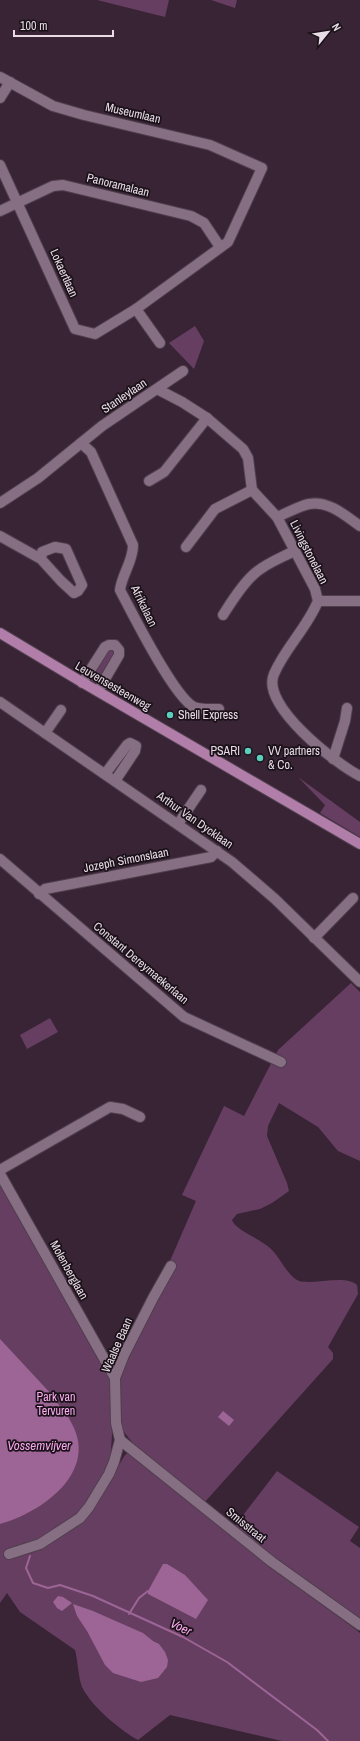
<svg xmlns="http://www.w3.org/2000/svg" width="360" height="1741" viewBox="0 0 360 1741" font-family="'Archivo Narrow',sans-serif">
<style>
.green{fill:#663e61}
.water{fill:#9c6595}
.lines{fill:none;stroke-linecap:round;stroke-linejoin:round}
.stream{stroke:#9c6595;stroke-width:2}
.minor-casing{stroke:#4f3f4d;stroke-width:12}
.major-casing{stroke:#4f3f4d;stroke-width:12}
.minor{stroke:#876f83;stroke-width:10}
.major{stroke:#b17eaa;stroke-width:10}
.poi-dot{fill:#5bcebc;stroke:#1a1119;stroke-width:1.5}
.labels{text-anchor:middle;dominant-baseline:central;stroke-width:3.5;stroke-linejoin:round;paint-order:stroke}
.street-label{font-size:12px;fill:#e9dce7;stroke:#1a1119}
.poi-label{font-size:12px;fill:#e9dce7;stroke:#1a1119;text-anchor:start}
.park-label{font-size:12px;fill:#fdaef2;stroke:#1a1119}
.water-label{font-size:13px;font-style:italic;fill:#f7a8ec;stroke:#1a1119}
</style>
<rect width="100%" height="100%" fill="#382435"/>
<g class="green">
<polygon points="97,0 169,0 165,17"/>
<polygon points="211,0 237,0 235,8"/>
<polygon points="195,326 204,341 194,369 169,343"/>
<polygon points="108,648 117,651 97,688 86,681"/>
<polygon points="298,777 360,822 360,837 320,813 325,805"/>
<path d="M351 983 360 992V1161L338 1151 318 1127 279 1103 268 1126 267 1136 287 1183 289 1191 272 1203 260 1209 237 1214 232 1220C235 1230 261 1239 271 1249 280 1257 288 1277 299 1281 315 1285 345 1274 357 1285L358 1294 328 1347 333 1353V1359L204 1503 135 1446 121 1428 120 1376 196 1201 182 1195 224 1106 244 1116 278 1050Z"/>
<polygon points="50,1018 58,1032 27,1049 20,1035"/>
<path d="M0 1182 111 1379 112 1435 110 1463 82 1511 39 1548 93 1511 94 1507 125 1455 128 1453 360 1633V1741H282L170 1715 138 1740C120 1730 91 1706 82 1687 78 1676 78 1661 75 1650L20 1612 7 1593 0 1603Z"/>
<polygon points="277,1471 359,1527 350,1541 360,1548 360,1619 299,1577 234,1527"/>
</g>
<g class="water">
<path d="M0 1339 53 1396 52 1399C61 1405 67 1414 72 1424 98 1472 43 1512 0 1524Z"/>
<polygon points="223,1411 234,1420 229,1426 218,1417"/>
<polygon points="163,1564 167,1564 185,1575 208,1600 196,1619 148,1594 148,1591"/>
<polygon points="58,1596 63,1597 72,1603 62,1611 57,1608 53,1602"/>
<polygon points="73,1604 93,1611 143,1633 153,1641 159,1644 165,1652 168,1660 167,1667 158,1678 141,1682 113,1673 105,1665 87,1631 77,1616"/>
</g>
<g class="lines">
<g class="stream">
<polyline points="30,1556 26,1568 33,1583 48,1588 60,1585 93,1596 183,1637 227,1662 317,1730 328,1741"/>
<polyline points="129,1614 139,1598 148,1591"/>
</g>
<g class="minor-casing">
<g id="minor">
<polyline points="0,77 53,106 84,115 210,145 262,168 228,242 136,309 95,334 75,329 0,165"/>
<polyline points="0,98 10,82"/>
<polyline points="0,211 53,186 63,185 191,216 204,223 220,247"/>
<polyline points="136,309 160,343"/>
<path d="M157 389 182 402 207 418 243 449 248 458 252 490 277 517 315 589 318 601C307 628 285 648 274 674 260 705 336 764 360 776"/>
<path d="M81 443 91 452 133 545C133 562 122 574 120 590 132 613 174 697 194 707 202 710 211 709 219 709"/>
<polyline points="149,481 164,472 207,418"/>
<polyline points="0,503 38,478 102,426 183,371"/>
<path d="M277 517C287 513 299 506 309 504 328 500 346 516 360 526"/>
<polyline points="0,536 41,559 61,581 74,593 78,591 82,585 66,549 55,547 42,552 41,559"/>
<polyline points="186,547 215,509 252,490"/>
<polyline points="318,601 360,601"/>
<path d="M223 615C232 601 241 586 253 575 264 564 281 558 294 551"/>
<polyline points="82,683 105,647 109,645 115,645 119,650 119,655 98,691"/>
<polyline points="0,702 232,862 275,899 360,982"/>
<polyline points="45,733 61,710"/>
<polyline points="333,759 345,721 347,708"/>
<polyline points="105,774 127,745 130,743 136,746 135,751 115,781"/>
<polyline points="178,824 201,790"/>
<polyline points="0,859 184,1017 281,1062"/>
<polyline points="39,894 45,889 211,857 217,851"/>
<polyline points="314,938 353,898"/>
<polyline points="0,1170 110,1107 123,1109 140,1117"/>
<polyline points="0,1174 115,1378"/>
<polyline points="120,1440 272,1562 360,1625"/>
<polyline points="9,1554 40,1544 80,1518 89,1507 109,1474 114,1462 120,1440 116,1423 115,1378 124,1355 153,1298 171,1266"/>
</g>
</g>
<g class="major-casing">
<polyline id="major" points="0,633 80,681 360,844"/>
</g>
<use href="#minor" class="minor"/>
<use href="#major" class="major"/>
</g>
<g class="poi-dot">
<circle cx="170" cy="715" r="4"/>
<circle cx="248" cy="751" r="4"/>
<circle cx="260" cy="758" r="4"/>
</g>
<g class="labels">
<g class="street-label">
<text transform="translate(133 113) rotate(13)">Museumlaan</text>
<text transform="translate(118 185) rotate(14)">Panoramalaan</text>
<text transform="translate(64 273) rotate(66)">Lokaertlaan</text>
<text transform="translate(124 396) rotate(-34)">Stanleylaan</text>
<text transform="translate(309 552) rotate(63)">Livingstonelaan</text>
<text transform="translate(144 606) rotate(64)">Afrikalaan</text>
<text transform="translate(113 686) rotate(30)">Leuvensesteenweg</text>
<text transform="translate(195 820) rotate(35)">Arthur Van Dycklaan</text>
<text transform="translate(126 860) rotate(-11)">Jozeph Simonslaan</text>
<text transform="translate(141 963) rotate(40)">Constant Dereymaekerlaan</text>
<text transform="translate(69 1270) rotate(61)">Molenberglaan</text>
<text transform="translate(117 1345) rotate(-66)">Waalse Baan</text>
<text transform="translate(246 1525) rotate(39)">Smisstraat</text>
</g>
<g class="poi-label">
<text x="178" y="715">Shell Express</text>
<text x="240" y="751" text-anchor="end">PSARI</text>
<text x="268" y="751">VV partners<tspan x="268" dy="14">&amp; Co.</tspan></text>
</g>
<g class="park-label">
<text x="56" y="1397">Park van<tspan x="56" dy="14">Tervuren</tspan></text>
</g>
<g class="water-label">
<text x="39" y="1445">Vossemvijver</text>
<text transform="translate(181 1627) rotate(26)">Voer</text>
</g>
</g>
<g transform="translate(328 32) rotate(60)" stroke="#1a1119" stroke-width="3" paint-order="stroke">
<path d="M0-3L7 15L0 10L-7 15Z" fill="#e9dce7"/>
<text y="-6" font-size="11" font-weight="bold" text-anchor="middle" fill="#e9dce7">N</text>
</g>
<path d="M14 30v6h99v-6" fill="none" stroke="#e9dce7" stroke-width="2"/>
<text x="20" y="30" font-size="12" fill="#e9dce7" stroke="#1a1119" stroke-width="3" paint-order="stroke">100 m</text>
</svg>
